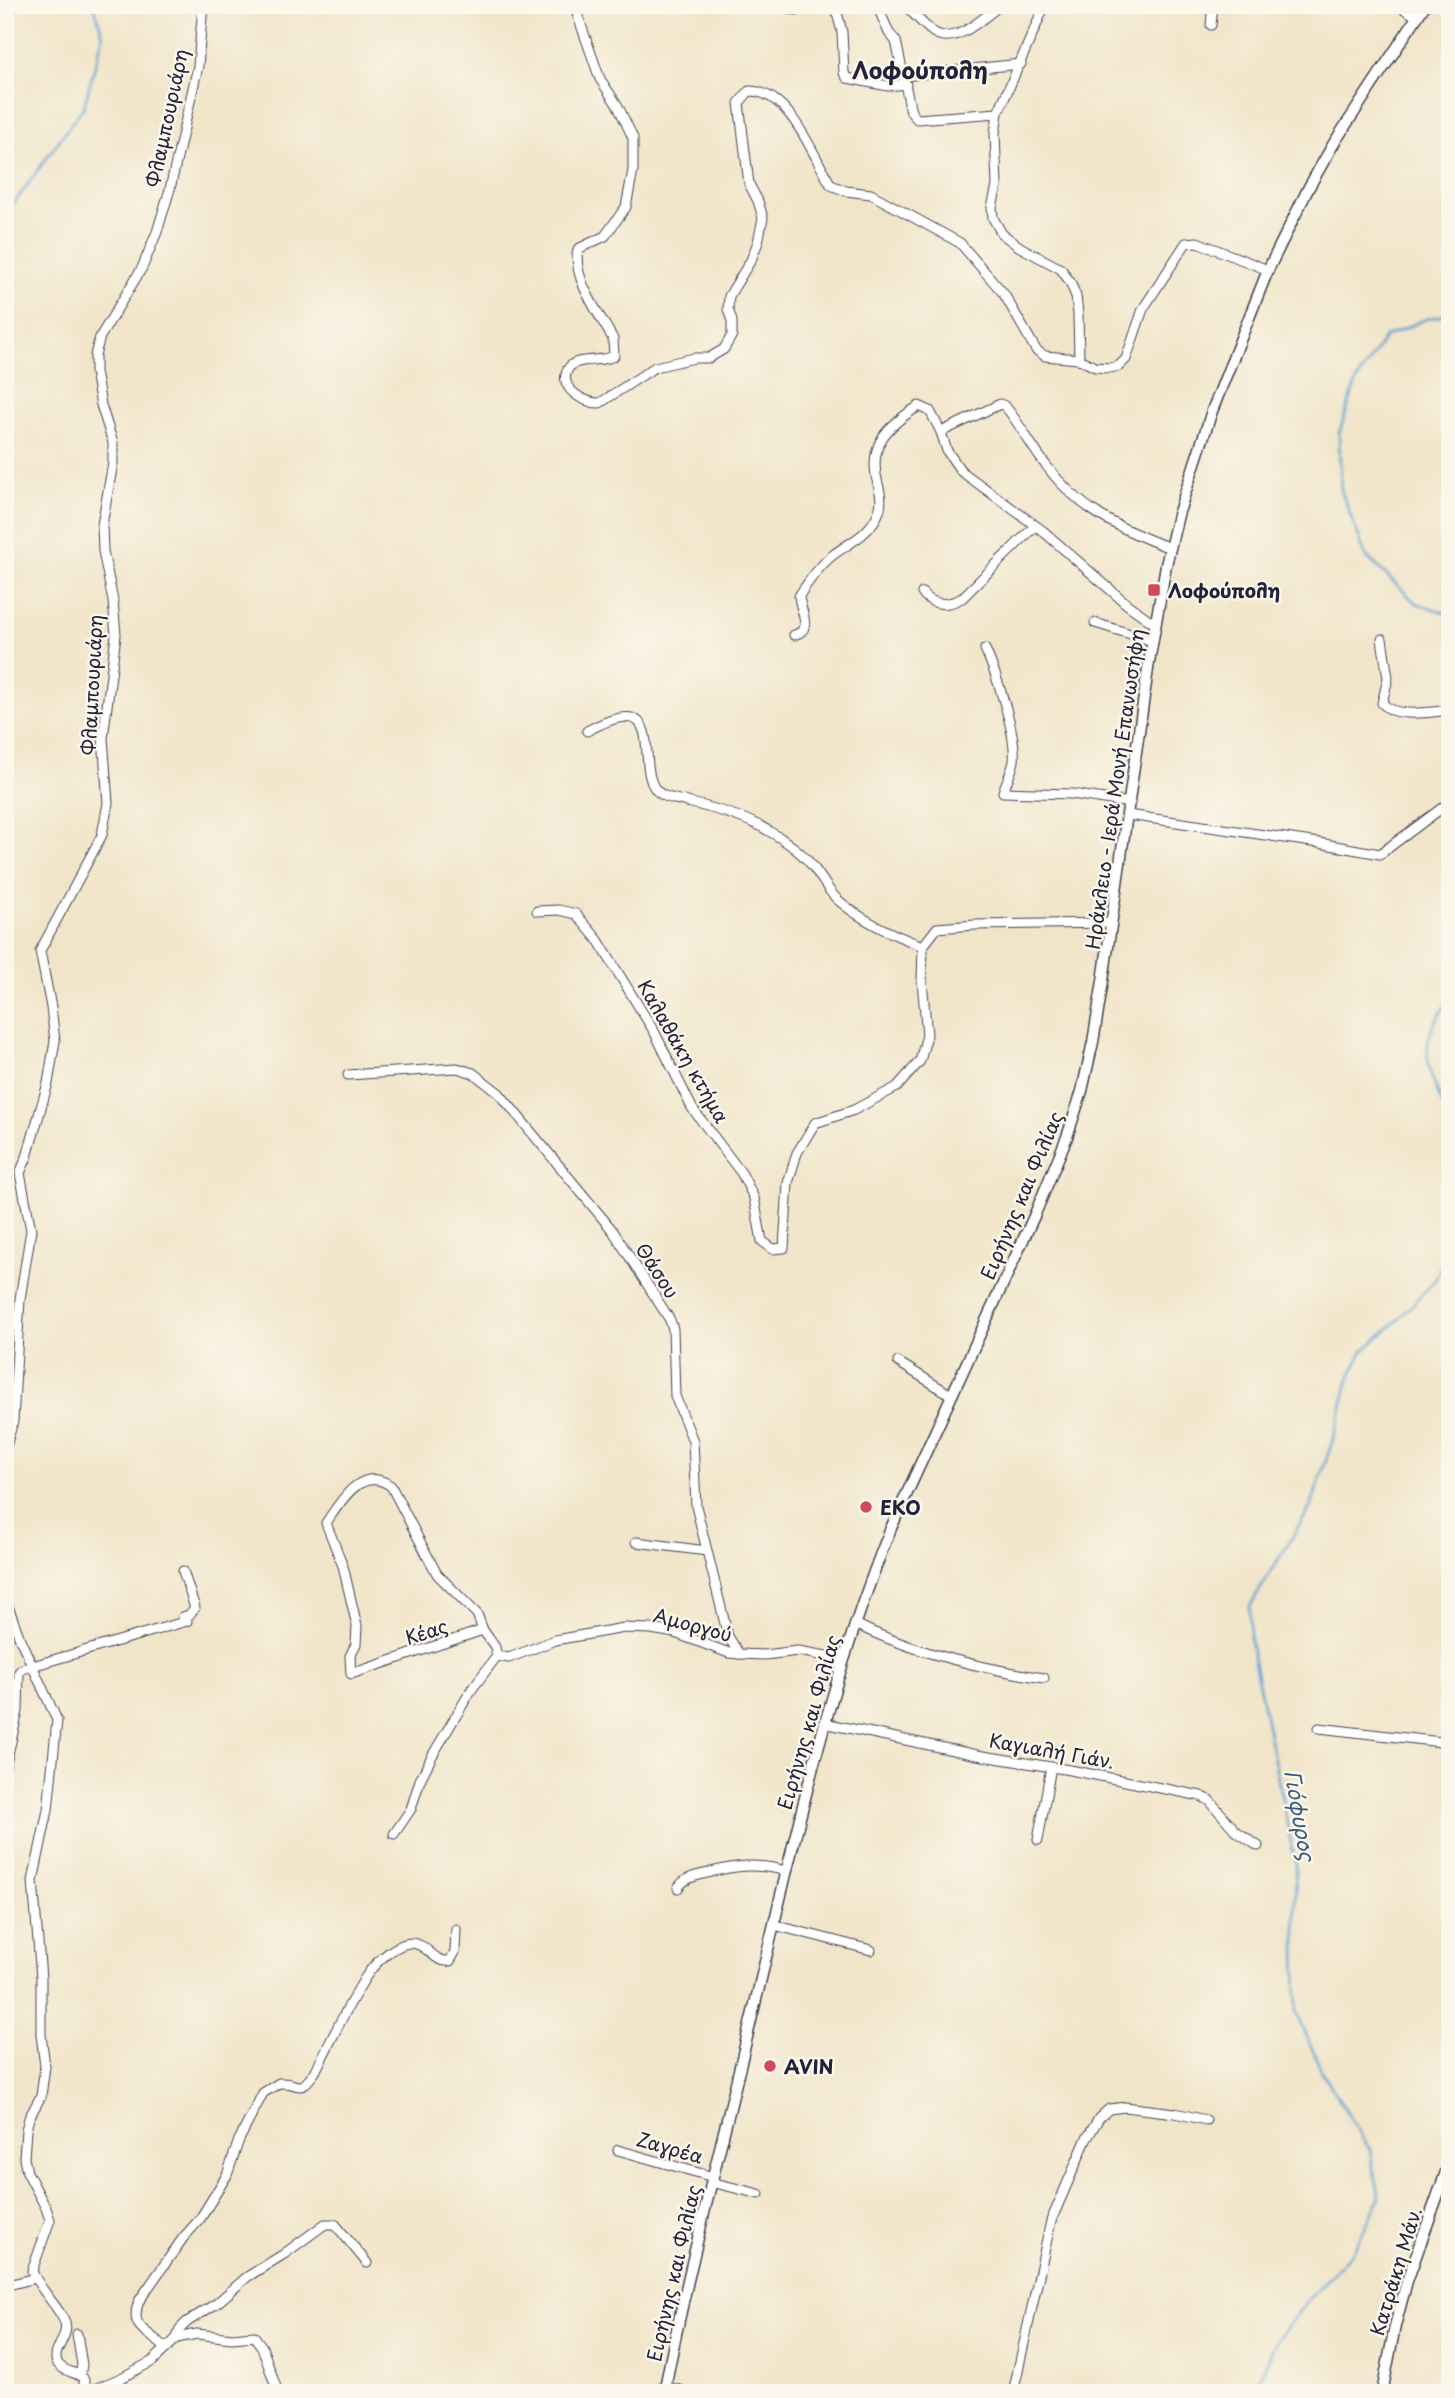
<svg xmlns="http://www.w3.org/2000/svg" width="1455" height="2398" viewBox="0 0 1455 2398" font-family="'Playpen Sans',sans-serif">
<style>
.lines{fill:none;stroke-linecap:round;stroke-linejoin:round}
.stream{stroke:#5aa0d0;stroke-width:2.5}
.minor-casing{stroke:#413f50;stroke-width:11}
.tertiary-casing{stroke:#413f50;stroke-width:13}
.minor{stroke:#fff;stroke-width:9}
.tertiary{stroke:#fff;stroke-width:10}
.poi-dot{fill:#d1495b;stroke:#fbf7ec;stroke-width:2.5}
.labels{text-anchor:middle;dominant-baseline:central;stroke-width:5;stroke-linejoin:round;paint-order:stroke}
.street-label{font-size:19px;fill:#22223b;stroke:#fbf7ec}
.poi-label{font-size:19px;font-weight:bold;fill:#22223b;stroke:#fbf7ec;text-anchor:start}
.water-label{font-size:21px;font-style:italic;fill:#3b5b7e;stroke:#fbf7ec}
.quarter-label{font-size:23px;font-weight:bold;fill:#22223b;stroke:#fbf7ec}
</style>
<rect width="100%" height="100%" fill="#fbf7ec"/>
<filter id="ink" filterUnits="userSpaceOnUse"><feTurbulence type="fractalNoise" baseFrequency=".0143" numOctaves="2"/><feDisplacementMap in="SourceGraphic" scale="14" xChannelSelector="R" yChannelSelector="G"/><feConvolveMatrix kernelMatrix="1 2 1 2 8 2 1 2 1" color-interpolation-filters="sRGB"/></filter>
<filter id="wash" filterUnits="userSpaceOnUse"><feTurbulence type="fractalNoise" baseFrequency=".00686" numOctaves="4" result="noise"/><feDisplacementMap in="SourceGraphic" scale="28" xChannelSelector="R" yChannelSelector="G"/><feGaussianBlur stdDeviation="1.57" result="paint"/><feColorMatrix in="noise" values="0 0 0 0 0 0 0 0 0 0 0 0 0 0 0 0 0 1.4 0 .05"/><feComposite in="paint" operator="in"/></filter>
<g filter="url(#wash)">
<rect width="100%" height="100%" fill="#f1e5c9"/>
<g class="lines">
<g class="stream">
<polyline points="5,216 84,106 103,36 94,5"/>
<polyline points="1450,314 1426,319 1385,337 1357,380 1339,433 1341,490 1366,556 1416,603 1450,614"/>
<path d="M1450 1000C1412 1045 1429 1073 1450 1121"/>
<polyline points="1259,2393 1258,2383 1276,2341 1311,2296 1354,2250 1380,2198 1370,2150 1322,2072 1297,2013 1295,1862 1250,1642 1250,1606 1311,1506 1335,1433 1349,1380 1362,1352 1399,1319 1435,1280 1450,1246"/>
</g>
</g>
</g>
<g filter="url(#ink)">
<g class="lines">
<g class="minor-casing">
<g id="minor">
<path d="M574 5 600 79 618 106 633 138V170L626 207 605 236 578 249C572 279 599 313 613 339L614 356C602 363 575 356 568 369 557 388 585 404 600 403L655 367 694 358H709L724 349 732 335V321L728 309 729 296 751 260 758 242 763 218 758 201 749 184 739 103 749 91C790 90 813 156 831 185L846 191 871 194 960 243 1004 294 1036 350 1045 356 1079 359"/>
<path d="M785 5C793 12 803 10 812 5"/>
<polyline points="835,5 842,32 844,73 847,78 888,86 906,84"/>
<polyline points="877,5 889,33 896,41 911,112 917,119 998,113"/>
<path d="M905 5C914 14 923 25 933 32 955 47 983 18 1000 5"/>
<polyline points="1045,5 998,113 995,133 997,186 992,207 993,218 1002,234 1020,247 1061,269 1070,282 1076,296 1078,314 1079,359 1095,367 1110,368 1119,366 1126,359 1143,309 1186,243 1197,242 1268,270"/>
<polyline points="1397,5 1418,17"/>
<polyline points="1211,25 1213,5"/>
<polyline points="903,76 1021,64"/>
<path d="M941 432 1000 404 1005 406C1020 424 1031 446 1045 464 1079 510 1118 528 1170 548"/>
<path d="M922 593C933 606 947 606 962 598L1035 526"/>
<polyline points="1095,623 1153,641"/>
<path d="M794 635C814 630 800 611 799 596 808 582 820 565 833 555 850 542 867 536 877 516 883 505 881 495 878 484 867 445 887 426 919 406L930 411 941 432 947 451 961 471 1043 531 1128 605 1155 624"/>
<path d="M1382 639 1388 678 1382 703C1396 719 1430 712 1450 710"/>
<path d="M985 649C996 673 1017 735 1014 761 1012 772 1006 782 1003 792L1072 794 1130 803"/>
<path d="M587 731C676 683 629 775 661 794 668 799 678 799 687 802 713 808 744 816 767 830 784 839 805 854 816 871 824 881 828 891 838 900 862 921 893 935 923 946"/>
<polyline points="1128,815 1319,843 1380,854 1450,802"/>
<polyline points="537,911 559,910 576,914 598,940 655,1033 692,1108 742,1174 754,1198 762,1241 773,1249 784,1248 788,1183 797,1153 815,1123 854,1110 897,1087 920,1061 927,1035 922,981 923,946 937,928 975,925 1112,923"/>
<polyline points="348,1075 457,1068 473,1073 499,1093 613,1231 670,1320 673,1329 675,1396 693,1441 696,1506 728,1636 739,1654"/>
<polyline points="898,1362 951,1395"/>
<polyline points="5,1450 13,1421 20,1299 31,1230 20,1173 27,1157 48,1083 55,1041 51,1007 40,951 102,835 108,803 103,738 116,635 113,601 103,551 102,525 113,463 113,443 101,405 95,372 95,355 100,337 142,268 157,232 170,189 198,66 203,5"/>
<polyline points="636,1542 707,1551"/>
<path d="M5 1598 20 1639 57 1720 48 1810 33 1881 41 1978V2035L45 2066 41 2096 29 2118 26 2130 24 2158 27 2172 46 2208 50 2220 32 2271C40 2291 59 2306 65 2323 70 2337 48 2354 59 2365 65 2372 76 2372 83 2378L85 2383 79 2393"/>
<path d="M855 1624C914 1653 979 1668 1044 1678"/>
<path d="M483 1630 477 1614 437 1574 391 1486C361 1465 341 1501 326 1523L343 1566 357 1626 356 1644 350 1656 351 1674 483 1630 495 1647 497 1656"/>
<polyline points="497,1656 509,1658 555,1640 624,1628 651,1629 675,1633 729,1653 739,1654 765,1655 798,1651 843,1659"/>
<polyline points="824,1723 977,1755 1070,1770 1201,1796 1209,1800 1236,1831 1258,1846"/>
<polyline points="1319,1728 1450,1743"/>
<polyline points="5,1767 18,1711 19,1672 22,1669 187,1621 183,1617 189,1615 195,1608 183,1571"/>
<polyline points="394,1834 411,1809 420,1780 432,1756 472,1689 497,1656"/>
<polyline points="1038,1840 1051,1767"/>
<path d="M678 1888C685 1877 696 1876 708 1873 735 1865 759 1863 786 1871"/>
<polyline points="774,1925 871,1950"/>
<polyline points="618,2150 713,2177"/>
<polyline points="711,2182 759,2194"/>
<polyline points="5,2286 35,2278"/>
<polyline points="77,2334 82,2365 80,2375"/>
<polyline points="177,2338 197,2334 232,2338 254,2336 262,2347 278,2393"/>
<path d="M166 2349C149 2330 128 2330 139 2301L183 2238 200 2219 227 2175 239 2140 263 2093 279 2083C303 2082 297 2096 315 2072 332 2039 348 2003 369 1972 377 1961 398 1942 412 1943 428 1944 433 1963 450 1961L455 1952 456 1929"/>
<polyline points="665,2386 690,2393"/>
<polyline points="85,2393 121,2378 153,2361 177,2338 180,2329 187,2322 217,2303 247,2277 284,2254 325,2224 335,2224 367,2263"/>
<polyline points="1013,2393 1051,2221 1086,2140 1099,2118 1109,2109 1125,2107 1175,2113 1206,2120"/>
</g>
</g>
<g class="tertiary-casing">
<g id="tertiary">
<path d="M664 2393C687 2273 719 2156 747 2037 789 1865 824 1692 891 1528L1035 1214 1067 1137 1082 1091 1093 1042 1103 981 1149 662 1166 565 1178 515 1212 411 1268 270 1309 187 1334 143 1425 5"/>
<polyline points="1382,2393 1395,2326 1407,2281 1450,2161"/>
</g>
</g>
<use href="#minor" class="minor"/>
<use href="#tertiary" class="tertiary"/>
</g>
</g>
<g class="poi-dot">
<rect x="1147" y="583" width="14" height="14" rx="3.5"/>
<circle cx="866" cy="1507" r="7"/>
<circle cx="770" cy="2066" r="7"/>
</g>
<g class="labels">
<g class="street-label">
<text transform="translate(166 118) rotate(-78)">Φλαμπουριάρη</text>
<text transform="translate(91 685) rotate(-87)">Φλαμπουριάρη</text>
<text transform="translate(1114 789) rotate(-82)">Ηράκλειο - Ιερά Μονή Επανωσήφη</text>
<text transform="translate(684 1051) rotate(60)">Καλαθάκη κτήμα</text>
<text transform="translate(1021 1195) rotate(-67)">Ειρήνης και Φιλίας</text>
<text transform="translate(658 1270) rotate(57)">Θάσου</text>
<text transform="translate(693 1624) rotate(15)">Αμοργού</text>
<text transform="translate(426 1631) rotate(-18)">Κέας</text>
<text transform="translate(808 1722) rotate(-74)">Ειρήνης και Φιλίας</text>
<text transform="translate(1052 1750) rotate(10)">Καγιαλή Γιάν.</text>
<text transform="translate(670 2147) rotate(16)">Ζαγρέα</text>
<text transform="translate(1395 2271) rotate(-73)">Κατράκη Μάν.</text>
<text transform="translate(673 2273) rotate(-77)">Ειρήνης και Φιλίας</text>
</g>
<g class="poi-label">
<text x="1168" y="590">Λοφούπολη</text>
<text x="880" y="1507">EKO</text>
<text x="784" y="2066">AVIN</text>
</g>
<g class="water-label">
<text transform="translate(1301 1815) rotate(80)">Γιόφυρος</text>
</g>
<g class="quarter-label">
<text x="920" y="69">Λοφούπολη</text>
</g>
</g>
<rect width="1455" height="2398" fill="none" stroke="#fbf7ec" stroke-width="28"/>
</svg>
